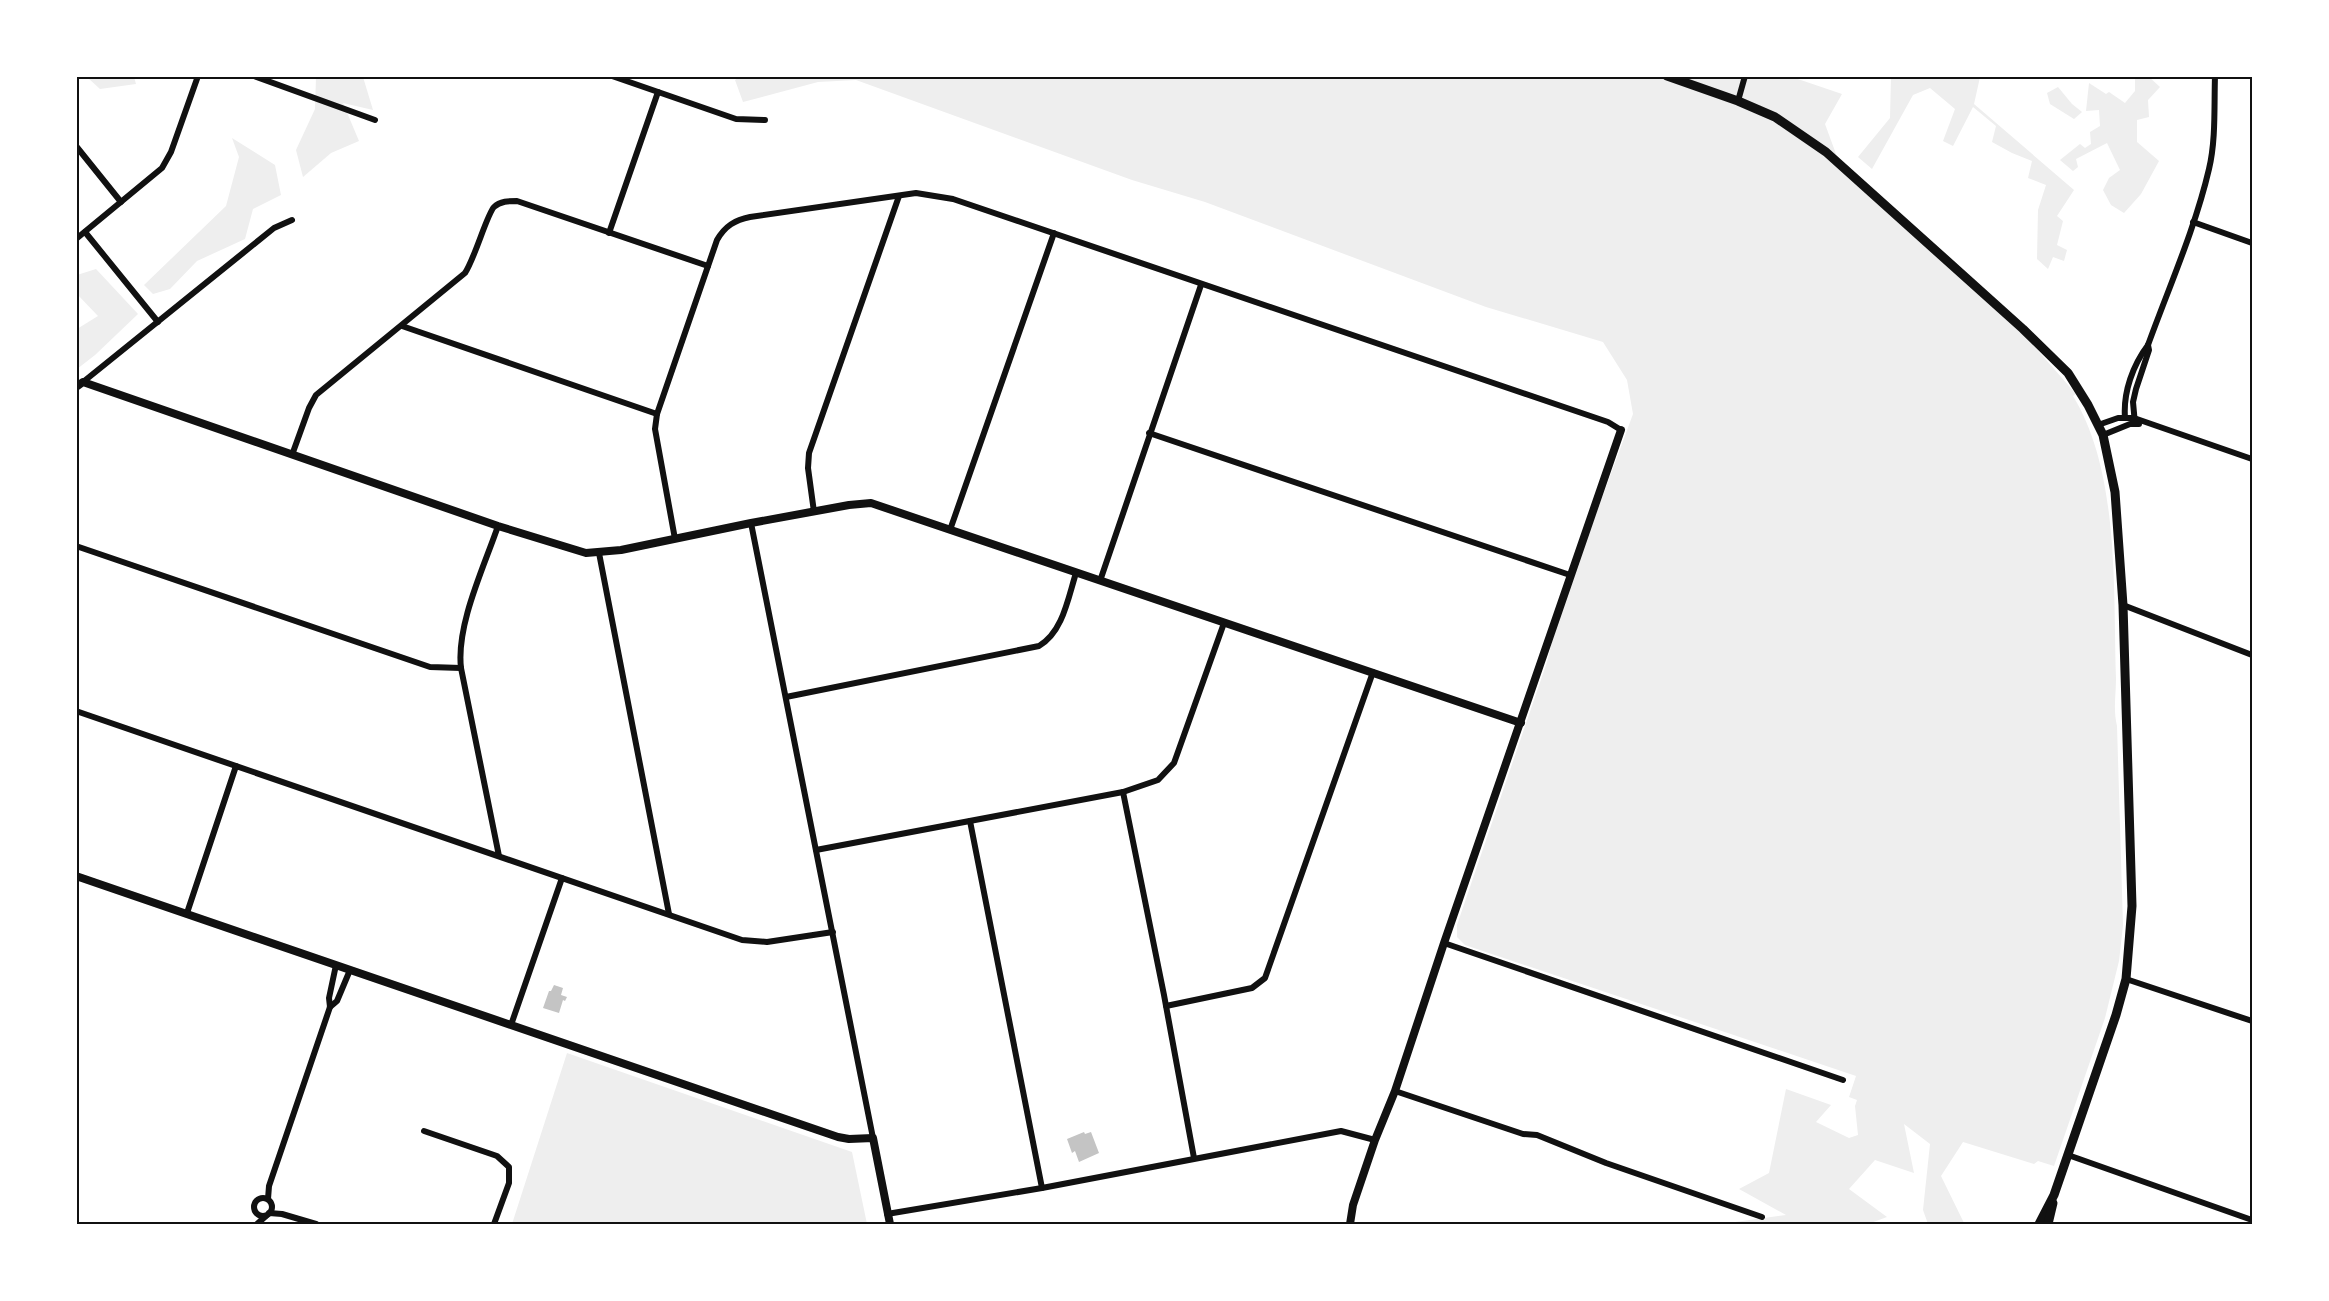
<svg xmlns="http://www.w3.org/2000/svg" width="2329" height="1301" viewBox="0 0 2329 1301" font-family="'PT Sans Narrow',sans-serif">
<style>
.green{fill:#eee}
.building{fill:#c4c4c4}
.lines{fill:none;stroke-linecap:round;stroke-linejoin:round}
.minor{stroke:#111;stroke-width:6}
.tertiary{stroke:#111;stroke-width:8}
.secondary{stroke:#111;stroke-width:9}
.neatline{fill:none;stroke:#111;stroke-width:2}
</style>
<rect width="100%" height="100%" fill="#fff"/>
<g class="green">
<path d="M741 76H1789L1842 94 1825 124 1843 173 2027 338 2076 394 2073 396C2120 473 2113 590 2116 678 2116 695 2113 709 2117 726L2123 925 2119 961 2105 1018 2054 1166 2038 1161 2034 1164 1963 1142 1941 1176 1964 1223 1928 1224 1923 1210 1930 1144 1904 1124 1914 1173 1875 1160 1849 1189 1887 1217 1868 1224H1729L1728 1223 1786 1215 1739 1189 1769 1173 1786 1089 1831 1105 1816 1122 1849 1138 1858 1135 1855 1106 1857 1100 1849 1097 1856 1076 1465 945 1457 937V925L1547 662 1558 617 1633 414 1627 380 1603 342 1486 307 1205 202 1132 180 856 80 818 82 743 102 735 80Z"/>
<polygon points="87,77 134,77 136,84 100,89"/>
<polygon points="316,77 363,77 373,110 343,103 359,141 331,153 303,177 296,150 315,109"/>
<polygon points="1891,77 1980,77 1974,104 2074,190 2057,216 2063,221 2057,245 2067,250 2064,261 2053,257 2048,269 2037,259 2038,210 2046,185 2028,178 2032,161 2012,153 1992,142 1996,126 1973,107 1953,146 1943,141 1955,109 1930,88 1913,95 1872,169 1858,157 1890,118"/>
<polygon points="2135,77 2149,77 2160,87 2148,100 2149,117 2137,120 2137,142 2159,161 2141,194 2124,213 2111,205 2103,190 2109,178 2120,170 2107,143 2076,159 2078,167 2073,171 2060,160 2080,144 2085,148 2091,144 2090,132 2100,126 2099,110 2086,111 2089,83 2106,94 2109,92 2125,103 2135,91"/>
<polygon points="2058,87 2072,104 2082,112 2074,119 2050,104 2047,93"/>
<polygon points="232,138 275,165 281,195 253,209 245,239 197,261 170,289 153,294 144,285 226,206 239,157"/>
<polygon points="96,269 138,314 95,355 77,369 77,329 98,316 77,294 77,275"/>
<polygon points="567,1053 852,1152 867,1224 512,1224"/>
</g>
<g class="building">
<polygon points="554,985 563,988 561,995 567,997 565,1001 563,1000 559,1013 543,1008 549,991 551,991"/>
<polygon points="1084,1132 1085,1134 1091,1132 1099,1153 1079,1162 1075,1151 1072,1153 1067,1139"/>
</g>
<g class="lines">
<g class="minor">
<polyline points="254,76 375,120"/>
<polyline points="612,76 736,119 765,120"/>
<polyline points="1738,101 1745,76"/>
<polyline points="76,146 121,202"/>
<polyline points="2193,222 2252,243"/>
<polyline points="85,232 158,322"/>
<polyline points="609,233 658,92"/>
<polyline points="76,239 162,168 171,152 198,76"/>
<polyline points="402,326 657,414"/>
<polyline points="83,382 274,228 292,220"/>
<path d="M2125 418C2123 392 2133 365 2148 345 2169 287 2195 229 2209 169 2216 140 2214 106 2215 76"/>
<polyline points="2135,424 2133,402 2136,389 2149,350 2148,345"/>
<polyline points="2098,425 2118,418 2134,418 2252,459"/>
<polyline points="1149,433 1570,575"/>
<polyline points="2103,435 2130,424 2139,424"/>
<path d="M292 455 309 408 316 395 465 273C475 258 487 214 494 207 500 201 509 201 517 201L708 266"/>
<polyline points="814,512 808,468 809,453 899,196"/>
<polyline points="751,523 873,1138"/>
<path d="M498 526C484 567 456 625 461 668L499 856"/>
<polyline points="950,530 1054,233"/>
<path d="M675 539 655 429 657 414 717 240C725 226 735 220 750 217L916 193 953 199 1608 422 1621 430"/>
<polyline points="76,546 430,667 461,668"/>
<polyline points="599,553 669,914"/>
<polyline points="1100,581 1201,285"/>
<polyline points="2123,605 2252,655"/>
<path d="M786 697 1039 646C1063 632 1068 598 1076 573"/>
<polyline points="76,711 742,940 767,942 833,932"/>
<polyline points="1123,792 1164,995 1194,1158"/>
<polyline points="970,821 1042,1188"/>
<polyline points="816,850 1123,792 1158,780 1174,763 1224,623"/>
<polyline points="187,913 236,766"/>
<polyline points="1444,943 1843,1080"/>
<polyline points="2126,979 2252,1021"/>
<polyline points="1166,1006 1252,988 1265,978 1373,672"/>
<polyline points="330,1007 337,1001 350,970"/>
<polyline points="511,1025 562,878"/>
<polyline points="1395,1091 1523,1134 1537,1135 1606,1163 1762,1217"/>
<polyline points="424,1131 497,1156 509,1167 509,1183 494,1224"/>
<polyline points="2068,1155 2252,1220"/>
<circle cx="263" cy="1207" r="9"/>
<polyline points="268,1199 269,1186 330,1007 329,998 336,965"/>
<polyline points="269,1213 282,1214 316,1224"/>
<polyline points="887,1214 1042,1188 1341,1131 1375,1140"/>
<polyline points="257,1224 266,1216"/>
</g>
<g class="tertiary">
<polyline points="76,387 83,382 498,526 586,553 621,550 751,523 849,505 871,503 1521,723"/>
<polyline points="76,876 838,1137 849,1139 873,1138 890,1224"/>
<polyline points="1350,1224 1353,1205 1375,1140 1395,1091 1444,943 1621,430"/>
</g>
<g class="secondary">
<polyline points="1667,76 1738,101 1775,117 1826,152 2023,329 2068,373 2088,405 2103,435 2115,492 2123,605 2132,906 2126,979 2116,1015 2054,1195 2039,1224"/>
<polyline points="2048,1224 2053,1203"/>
</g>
</g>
<rect width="2329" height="1301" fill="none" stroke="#ffffff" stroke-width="156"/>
<rect x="78" y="78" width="2173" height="1145" class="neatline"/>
</svg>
